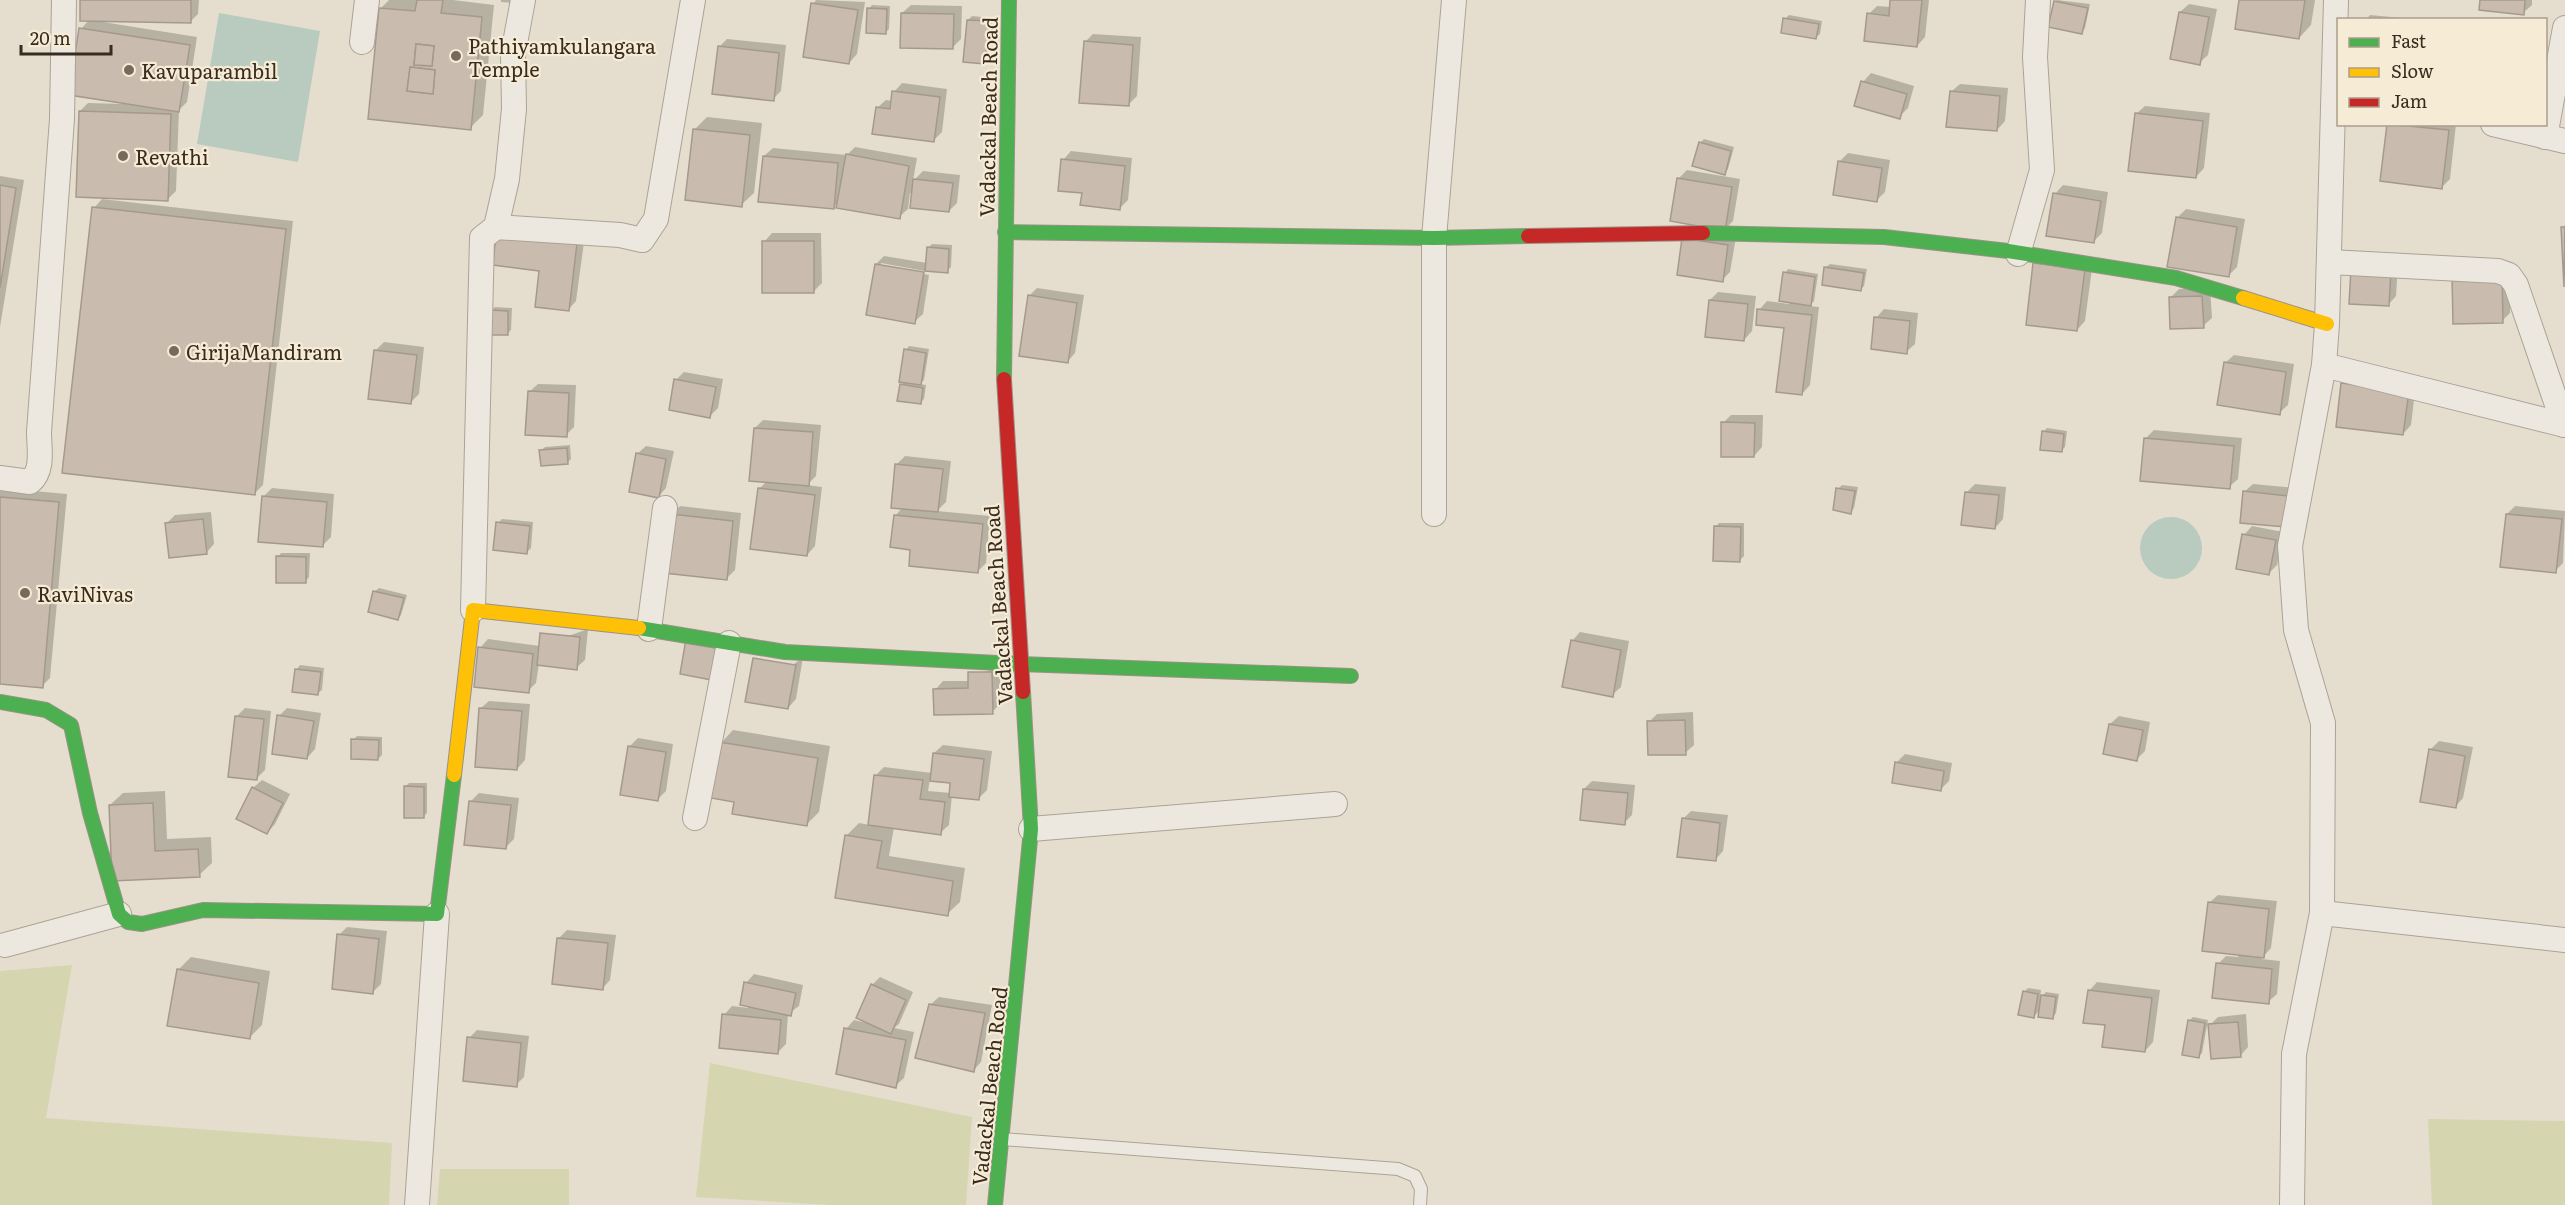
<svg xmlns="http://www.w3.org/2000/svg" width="2565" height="1205" viewBox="0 0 2565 1205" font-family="Literata,serif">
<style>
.green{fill:#d5d5b0}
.water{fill:#b9cabf}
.shadow{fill:#0003;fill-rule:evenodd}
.building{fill:#c9bcaf;stroke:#a5998d;stroke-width:1.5;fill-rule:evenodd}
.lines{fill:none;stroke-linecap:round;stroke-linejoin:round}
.lane-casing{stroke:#aaa396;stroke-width:14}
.street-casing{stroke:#aaa396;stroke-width:26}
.fast-casing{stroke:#9a9286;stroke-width:16}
.slow-casing{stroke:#9a9286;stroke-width:16}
.jam-casing{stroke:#9a9286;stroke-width:16}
.lane{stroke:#ede8df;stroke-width:12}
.street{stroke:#ede8df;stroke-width:24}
.fast{stroke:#4caf50;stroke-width:14}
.slow{stroke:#ffc107;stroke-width:14}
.jam{stroke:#c62828;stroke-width:14}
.poi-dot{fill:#756a5c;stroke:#f6ebd4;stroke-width:2}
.labels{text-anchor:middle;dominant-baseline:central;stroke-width:4.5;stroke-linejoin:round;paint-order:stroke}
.poi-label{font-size:20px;fill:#392b1e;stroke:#f6ebd4;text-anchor:start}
.street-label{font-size:20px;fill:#392b1e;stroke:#f6ebd4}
</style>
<rect width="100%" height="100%" fill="#e5dece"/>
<g class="green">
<polygon points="72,965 46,1118 392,1143 389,1205 0,1205 0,971"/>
<polygon points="710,1063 972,1117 966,1205 831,1205 696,1197"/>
<polygon points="2428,1119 2565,1121 2565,1205 2432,1205"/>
<polygon points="440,1169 569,1169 569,1205 437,1205"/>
</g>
<g class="water">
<polygon points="219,13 320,31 298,162 197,144"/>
<circle cx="2171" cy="548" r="31"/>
</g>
<g class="shadow">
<polygon points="81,0 199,0 198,14 190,22 103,20 103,22 197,37 187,102 179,110 176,191 168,199 80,111 88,103 123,104 123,102 81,29 89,20"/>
<polygon points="389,0 453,0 494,5 483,115 470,128 381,8"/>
<polygon points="501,0 515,0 512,3 501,2"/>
<polygon points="816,0 865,2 857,54 849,63 813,4"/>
<polygon points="1892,0 1929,0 1925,37 1917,46 1869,14 1877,6 1891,7"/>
<polygon points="2057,0 2090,4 2085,28 2081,32 2055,2"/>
<polygon points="2241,0 2315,0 2311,25 2299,38"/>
<polygon points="2481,0 2532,0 2532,5 2523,13"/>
<polygon points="2189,4 2217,9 2208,55 2199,63 2180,12"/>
<polygon points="872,5 890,6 889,29 885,33 869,9"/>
<polygon points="911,5 962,6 961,39 953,47 902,13"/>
<polygon points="1789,15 1822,21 1820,34 1816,37 1785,19"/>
<polygon points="2370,15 2412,19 2412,20 2366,20"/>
<polygon points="972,16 992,18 989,58 985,62 968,20"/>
<polygon points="1093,34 1141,37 1137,96 1128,105 1085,42"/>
<polygon points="727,39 786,45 781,91 773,99 719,47"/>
<polygon points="1871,73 1914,86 1908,108 1899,117 1863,82"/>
<polygon points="902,83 947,89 942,132 934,140 877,108 886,100 893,101 894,92"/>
<polygon points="1960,84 2008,88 2005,121 1997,130 1951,92"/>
<polygon points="2145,106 2210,113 2204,168 2196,177 2136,114"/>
<polygon points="707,117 762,123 754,193 741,205 694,130"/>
<polygon points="2388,124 2456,124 2450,179 2442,187"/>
<polygon points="1704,139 1734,147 1728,169 1725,173 1700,143"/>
<polygon points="855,147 917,158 913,181 923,171 960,175 957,203 949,211 910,193 908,209 899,217 839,202 833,207 764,156 773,148 847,155"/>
<polygon points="1071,151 1132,158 1128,200 1120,208 1084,192 1063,160"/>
<polygon points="1848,153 1890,160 1885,192 1877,200 1839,162"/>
<polygon points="1687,170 1740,179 1733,221 1725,229 1678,179"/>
<polygon points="0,176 24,180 0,327"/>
<polygon points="2063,185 2108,192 2102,233 2093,242 2055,194"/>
<polygon points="102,199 293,221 263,485 254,494 94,208"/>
<polygon points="2186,209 2245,219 2237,267 2228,276 2177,218"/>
<polygon points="2565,225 2565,280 2562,228"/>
<polygon points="772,233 821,233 822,283 814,291 764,242"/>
<polygon points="585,235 576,301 568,310 540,269"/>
<polygon points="1736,237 1730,272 1722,280 1684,239"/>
<polygon points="932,244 952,245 951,267 947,271 930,272 881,263 881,266 929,275 923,314 914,322 876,264 884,256 927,263 928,248"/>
<polygon points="2093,261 2085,321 2077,330 2028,324"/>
<polygon points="2398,263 2396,296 2388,305 2350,303"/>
<polygon points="1830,264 1867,269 1864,286 1860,290 1826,267"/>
<polygon points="2510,268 2510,313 2502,321 2454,322"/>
<polygon points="1788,269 1818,274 1814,301 1809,306 1819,307 1810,385 1802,394 1785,326 1759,310 1767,301 1789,304 1785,273"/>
<polygon points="1037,288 1084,295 1075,353 1067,362 1029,296"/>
<polygon points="2210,288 2212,318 2203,326 2170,298 2179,289"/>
<polygon points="1718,292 1756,296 1752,331 1744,340 1710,300"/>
<polygon points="495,307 512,308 511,330 507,334 491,311"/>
<polygon points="1884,309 1918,313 1915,344 1906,352 1876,318"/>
<polygon points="384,342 424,347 419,394 411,402 375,351"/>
<polygon points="909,346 929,349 924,380 920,384 926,385 924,399 920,403 901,385 905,381 906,350"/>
<polygon points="2234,355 2294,364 2288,405 2279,413 2225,363"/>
<polygon points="684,372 723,379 718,408 710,416 676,380"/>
<polygon points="2351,375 2416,383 2411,425 2403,434 2343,384"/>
<polygon points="538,384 576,385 574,427 566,435 529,392"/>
<polygon points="1731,415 1763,415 1762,447 1754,456 1723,423"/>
<polygon points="763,420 821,425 816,476 807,485 822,487 815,546 807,555 759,489 767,481 755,428"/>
<polygon points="2047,428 2067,431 2065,447 2061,451 2043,432"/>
<polygon points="2154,430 2242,438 2238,479 2229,487 2146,438"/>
<polygon points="570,445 571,459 568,462 541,451 545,447"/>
<polygon points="646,446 674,451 666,488 658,497 637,454"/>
<polygon points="905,456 951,461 946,502 937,511 990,516 986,563 977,572 912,548 895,516 903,507 897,464"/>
<polygon points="1975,484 2006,487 2003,519 1995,528 1966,493"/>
<polygon points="2253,484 2296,488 2293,517 2244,492"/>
<polygon points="1842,485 1858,487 1854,508 1850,512 1838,489"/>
<polygon points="0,488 67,494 50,678 42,686 0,683"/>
<polygon points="272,488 334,494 331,537 322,546 263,497"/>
<polygon points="680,506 741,513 735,570 726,579 672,515"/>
<polygon points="2515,506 2565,511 2563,563 2555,571 2507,514"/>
<polygon points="211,512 214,544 206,553 166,524 175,515"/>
<polygon points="502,519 533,522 531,548 527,552 498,523"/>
<polygon points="1719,523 1744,523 1744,556 1740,560 1716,527"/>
<polygon points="2252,526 2283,532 2277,565 2269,573 2244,535"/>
<polygon points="281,553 310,553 309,577 306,581 278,557"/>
<polygon points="379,588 407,595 401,615 398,619 375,591"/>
<polygon points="588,629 585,660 576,668 539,664 536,683 528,691 480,648 488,639 540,646"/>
<polygon points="1580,632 1629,641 1621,687 1612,695 1572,641"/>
<polygon points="803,657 796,699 788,708 747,701"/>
<polygon points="1000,664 1000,704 992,712 935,690 943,681 970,681"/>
<polygon points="300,665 324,668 322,690 318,693 297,669"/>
<polygon points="489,701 530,704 525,760 517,769 480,709"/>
<polygon points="245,708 271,711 265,770 257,778 236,717"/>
<polygon points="287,708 321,713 315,749 307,758 279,716"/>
<polygon points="1693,712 1694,745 1685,753 1649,722 1657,714"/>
<polygon points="2119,716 2150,722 2145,751 2137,759 2110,724"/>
<polygon points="733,730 830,746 819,812 807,824 736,800 721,743"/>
<polygon points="357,736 382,737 382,755 378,759 353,740"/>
<polygon points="638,738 673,744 666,791 657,800 622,794 630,746"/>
<polygon points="2439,741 2473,747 2463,798 2455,807 2430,750"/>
<path d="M943 745 992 751 987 790 978 799 952 795 949 825 940 833 894 827 889 856 965 868 960 902 947 914 836 896 846 836 859 823 870 825 876 775 884 767 932 773 934 753ZM930 779 952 782 951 793 928 791Z"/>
<polygon points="1905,754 1952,763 1949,781 1940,790 1896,763"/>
<polygon points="262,780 290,794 275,824 267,833 253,788"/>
<polygon points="1592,781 1635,785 1632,815 1624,823 1584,789"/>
<polygon points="409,783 427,783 427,813 423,817 405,787"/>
<polygon points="165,791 167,839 211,837 212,863 199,875 113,879 110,805 123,793"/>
<polygon points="479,793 519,798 514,839 505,848 470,802"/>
<polygon points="1691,811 1728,815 1723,851 1715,860 1683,819"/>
<polygon points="2218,895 2277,901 2271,948 2261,959 2280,961 2277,994 2268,1002 2218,964 2226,956 2238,957 2239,954 2209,903"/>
<polygon points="347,927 387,931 381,984 373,992 339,935"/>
<polygon points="567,930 616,935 610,980 602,989 559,938"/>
<polygon points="191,957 270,971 262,1025 249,1038 178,970"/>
<polygon points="754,974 803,985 799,1006 788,1014 786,1044 777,1053 724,1015 732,1006 748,1008 746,983"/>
<polygon points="880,977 913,992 899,1024 894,1028 914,1032 904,1078 895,1086 846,1029 854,1020 867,1023 872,985"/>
<polygon points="2097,982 2160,990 2153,1042 2145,1051 2107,1024 2089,991"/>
<polygon points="2028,988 2041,990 2040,998 2046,992 2059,994 2056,1013 2053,1017 2041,1009 2034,1016 2024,992"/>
<polygon points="939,997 992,1005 981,1062 973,1071 930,1005"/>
<polygon points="2246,1014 2248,1047 2240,1056 2210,1025 2218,1017"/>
<polygon points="2193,1017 2208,1020 2202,1053 2198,1057 2189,1021"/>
<polygon points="477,1030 529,1036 524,1077 516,1085 469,1038"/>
</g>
<g class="building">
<polygon points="80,0 191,0 191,23 80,21"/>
<path d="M417 0H443L441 13 482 17 471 130 368 119 379 8 415 11ZM416 44 434 46 432 66 414 65ZM410 67 435 70 433 94 407 91Z"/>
<polygon points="1890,0 1922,0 1917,47 1864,41 1867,13 1889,16"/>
<polygon points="2239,0 2305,0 2299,39 2235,29"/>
<polygon points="2480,0 2525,0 2524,15 2479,10"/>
<polygon points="2054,1 2088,8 2082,34 2048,27"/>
<polygon points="811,3 858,10 849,64 803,57"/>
<polygon points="867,8 887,9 886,34 866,33"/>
<polygon points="2179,12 2209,17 2200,65 2170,59"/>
<polygon points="901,13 954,14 953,49 900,48"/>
<polygon points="1783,18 1819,24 1816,39 1781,33"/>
<polygon points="967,20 989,21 985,64 963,62"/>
<polygon points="79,28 190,45 179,112 69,95"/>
<polygon points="1084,41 1133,45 1129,106 1079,103"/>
<polygon points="416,44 434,46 432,66 414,65"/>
<polygon points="718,46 779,53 774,101 712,94"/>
<polygon points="410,67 435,70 433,94 407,91"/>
<polygon points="1861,81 1907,94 1900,119 1854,106"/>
<polygon points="892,91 940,97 934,142 872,134 876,107 890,109"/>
<polygon points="1950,91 2000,96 1997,131 1946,127"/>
<polygon points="79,111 171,114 168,201 76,197"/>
<polygon points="2135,113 2203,121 2196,178 2128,171"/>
<polygon points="2387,124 2449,130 2442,189 2380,181"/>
<polygon points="693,129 750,135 742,207 685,200"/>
<polygon points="1699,142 1731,151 1725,175 1692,166"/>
<polygon points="846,154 909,166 900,219 836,208"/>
<polygon points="763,156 838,163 834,209 758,202"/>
<polygon points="1061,159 1125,166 1120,210 1080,205 1082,193 1058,191"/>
<polygon points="1838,161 1882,168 1877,202 1833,195"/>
<polygon points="1677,178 1732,187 1725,231 1670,221"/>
<polygon points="913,179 953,183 949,212 910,208"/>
<polygon points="0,185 16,188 0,288"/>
<polygon points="2053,193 2101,201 2094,243 2046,236"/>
<polygon points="92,207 286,229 255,495 62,473"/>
<polygon points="2176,217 2237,227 2229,277 2167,267"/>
<polygon points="2561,227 2565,227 2564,287"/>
<polygon points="496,233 577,243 569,311 535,307 539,271 493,265"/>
<polygon points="1682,238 1728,245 1723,282 1677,275"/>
<rect x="762" y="241" width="52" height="52"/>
<polygon points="927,247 949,249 948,273 925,271"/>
<polygon points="2033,263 2085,269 2077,331 2026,325"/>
<polygon points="875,264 924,272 915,324 866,315"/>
<polygon points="1824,267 1864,273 1861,291 1822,285"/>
<polygon points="2351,269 2391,270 2389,306 2349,304"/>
<polygon points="1783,272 1815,277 1811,306 1779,301"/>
<polygon points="2502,275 2503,323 2453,324 2452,276"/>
<polygon points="1028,295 1077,303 1068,363 1019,356"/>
<polygon points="2202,296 2204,328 2170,329 2169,297"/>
<polygon points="1709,300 1748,304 1744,341 1705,337"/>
<polygon points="1757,309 1812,315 1802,395 1776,392 1784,328 1756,325"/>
<polygon points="490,310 508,311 508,335 489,335"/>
<polygon points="1874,317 1910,321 1907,354 1871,349"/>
<polygon points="904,349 926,353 921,385 899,382"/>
<polygon points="374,350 417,355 411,404 368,399"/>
<polygon points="2224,362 2286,372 2280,415 2217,405"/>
<polygon points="674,379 716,387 710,418 669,410"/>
<polygon points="2341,383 2409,391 2403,435 2336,427"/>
<polygon points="900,384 923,388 921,404 897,401"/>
<polygon points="528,391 569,393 567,437 525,435"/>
<polygon points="1721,422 1755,423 1754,457 1721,457"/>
<polygon points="754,428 813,432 809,486 749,481"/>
<polygon points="2042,431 2064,434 2062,452 2040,450"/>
<polygon points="2144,438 2234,446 2230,489 2140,481"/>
<polygon points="567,448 568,464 541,466 539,450"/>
<polygon points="636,453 666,459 659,498 629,492"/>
<polygon points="895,464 943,469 938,512 891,508"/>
<polygon points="758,488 815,495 807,556 750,549"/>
<polygon points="1836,488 1855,491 1851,514 1833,510"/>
<polygon points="2243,491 2289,496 2286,527 2240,523"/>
<polygon points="1965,492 1999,495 1995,529 1961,525"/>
<polygon points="262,496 327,502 323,547 258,542"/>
<polygon points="0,497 59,502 43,688 0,684"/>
<polygon points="671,514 733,521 727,580 664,573"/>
<polygon points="2506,514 2562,519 2556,573 2500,567"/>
<polygon points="894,515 983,524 978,573 909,566 910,550 890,547"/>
<polygon points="203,519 207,554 169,558 165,523"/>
<polygon points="496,522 530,526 527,554 493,550"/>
<polygon points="1714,526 1741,527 1740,562 1713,561"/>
<polygon points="2242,534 2276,540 2269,575 2236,569"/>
<polygon points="276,556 306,557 306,583 276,583"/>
<polygon points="373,591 404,598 398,620 368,612"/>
<polygon points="540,633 580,637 577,670 537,665"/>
<polygon points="686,639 718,644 712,680 680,674"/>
<polygon points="1571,640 1621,650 1613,697 1562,687"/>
<polygon points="478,647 533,654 529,693 474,687"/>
<polygon points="753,658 796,665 788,709 745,702"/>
<polygon points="295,669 321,672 318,695 292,692"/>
<polygon points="968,672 992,672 993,714 934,715 933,689 968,688"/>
<polygon points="479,708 522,711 517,770 475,767"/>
<polygon points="277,715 314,721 307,759 272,754"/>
<polygon points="235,716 264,719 257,780 228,777"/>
<polygon points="1685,720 1686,755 1648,755 1647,721"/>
<polygon points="2109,724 2143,730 2137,761 2103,754"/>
<polygon points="351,739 379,740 378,760 351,759"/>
<polygon points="719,742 818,758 807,826 732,814 734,802 711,798"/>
<polygon points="628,746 666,752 658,801 620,795"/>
<polygon points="2429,749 2465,756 2456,808 2420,802"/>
<polygon points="933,753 984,759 979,800 949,797 950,783 930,781"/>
<polygon points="1895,762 1944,771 1941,791 1892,783"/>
<polygon points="874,775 923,780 920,799 945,802 941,835 868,825"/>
<polygon points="404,786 424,787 424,818 404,818"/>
<polygon points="252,787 283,803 267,834 236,819"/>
<polygon points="1583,789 1628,793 1625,825 1580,820"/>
<polygon points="469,801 511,805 506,849 464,845"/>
<polygon points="153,803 155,851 198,849 200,877 112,881 109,805"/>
<polygon points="1682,818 1720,823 1716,861 1677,857"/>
<polygon points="845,835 882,841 877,868 953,881 948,916 835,898"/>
<polygon points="2208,902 2269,909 2264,958 2202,951"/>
<polygon points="337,934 379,939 373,994 332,989"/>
<polygon points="557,938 608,943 603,990 552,984"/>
<polygon points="2216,963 2272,969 2269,1004 2212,998"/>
<polygon points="177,969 259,983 250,1039 167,1026"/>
<polygon points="744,982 796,993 791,1016 740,1005"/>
<polygon points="871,984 906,1000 891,1034 856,1018"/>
<polygon points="2088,990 2152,998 2145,1052 2102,1047 2105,1025 2083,1023"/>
<polygon points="2023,991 2038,994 2034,1018 2018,1015"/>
<polygon points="2041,995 2056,997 2053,1019 2038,1017"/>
<polygon points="929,1004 985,1013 974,1072 915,1058"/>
<polygon points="722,1014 781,1020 778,1054 719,1048"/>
<polygon points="2188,1020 2205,1023 2199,1058 2182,1055"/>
<polygon points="2238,1022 2241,1057 2211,1059 2208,1024"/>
<polygon points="844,1028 906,1040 896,1088 836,1074"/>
<polygon points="467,1037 521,1043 517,1087 463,1081"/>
</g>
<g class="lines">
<g class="lane-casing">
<polyline id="lane" points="1002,1139 1398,1169 1415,1176 1421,1189 1420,1205"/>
</g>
<g class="street-casing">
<g id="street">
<polyline points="362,42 367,0"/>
<polyline points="2493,124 2565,141"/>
<polyline points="2545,137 2565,28"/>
<polyline points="496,227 507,179 514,109 513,54 523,0"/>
<polyline points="2018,254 2042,170 2035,57 2038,0"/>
<polyline points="2330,262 2498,271 2509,275 2516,285 2564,425"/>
<polyline points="2324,365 2565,425"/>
<path d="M0 478 30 482C44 470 39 449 39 432L62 119 64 0"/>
<polyline points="1434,514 1434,238 1454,0"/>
<polyline points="473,610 482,238 496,227 620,235 642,240 656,219 693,0"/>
<polyline points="649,629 665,508"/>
<polyline points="695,818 729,643"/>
<polyline points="1031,829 1335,804"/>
<polyline points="2322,913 2565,940"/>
<polyline points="5,945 119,914"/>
<polyline points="417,1205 437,914"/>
<polyline points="2292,1205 2294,1054 2322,913 2323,723 2296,630 2290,546 2324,365 2327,324 2336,0"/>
</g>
</g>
<g class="fast-casing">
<g id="fast">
<polyline points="1005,232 1434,238 1528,236"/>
<polyline points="1703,233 1884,237 2008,251 2176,278 2243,298"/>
<polyline points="1004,379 1009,0"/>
<polyline points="639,628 785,652 1020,664 1351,676"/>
<polyline points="0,702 46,710 71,725 90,813 119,914 128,922 142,924 203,910 437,914 454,775"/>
<polyline points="995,1205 1031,829 1023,692"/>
</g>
</g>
<g class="slow-casing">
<g id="slow">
<polyline points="2243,298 2327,324"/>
<polyline points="454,775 473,610 639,628"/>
</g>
</g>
<g class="jam-casing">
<g id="jam">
<polyline points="1528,236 1703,233"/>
<polyline points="1004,379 1023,692"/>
</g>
</g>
<use href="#lane" class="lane"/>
<use href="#street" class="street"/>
<use href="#fast" class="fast"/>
<use href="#slow" class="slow"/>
<use href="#jam" class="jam"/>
</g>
<g class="poi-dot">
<circle cx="456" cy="56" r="6"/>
<circle cx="129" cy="70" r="6"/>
<circle cx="123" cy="156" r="6"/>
<circle cx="174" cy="351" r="6"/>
<circle cx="25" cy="593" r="6"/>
</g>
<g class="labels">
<g class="poi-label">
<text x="468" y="45">Pathiyamkulangara<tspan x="468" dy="23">Temple</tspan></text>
<text x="141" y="70">Kavuparambil</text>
<text x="135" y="156">Revathi</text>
<text x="186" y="351">GirijaMandiram</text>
<text x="37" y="593">RaviNivas</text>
</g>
<g class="street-label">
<text transform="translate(987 117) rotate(-89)">Vadackal Beach Road</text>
<text transform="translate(997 605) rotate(-94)">Vadackal Beach Road</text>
<text transform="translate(988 1086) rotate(-84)">Vadackal Beach Road</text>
</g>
</g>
<rect x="2337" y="18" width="210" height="108" fill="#f6ebd4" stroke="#aa9e8b" stroke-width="1.5"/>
<rect x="2349" y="38" width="30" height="9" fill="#4caf50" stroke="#aa9e8b" stroke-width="1.5"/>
<text x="2391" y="48" font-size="18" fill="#392b1e">Fast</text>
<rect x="2349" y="68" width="30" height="9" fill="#ffc107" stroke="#aa9e8b" stroke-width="1.5"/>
<text x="2391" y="78" font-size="18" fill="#392b1e">Slow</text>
<rect x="2349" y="98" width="30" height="9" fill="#c62828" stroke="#aa9e8b" stroke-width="1.5"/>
<text x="2391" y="108" font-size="18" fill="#392b1e">Jam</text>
<path d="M21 45v9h90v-9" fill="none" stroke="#392b1e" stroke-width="3"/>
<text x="30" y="45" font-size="18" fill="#392b1e" stroke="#f6ebd4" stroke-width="4.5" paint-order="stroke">20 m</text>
</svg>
